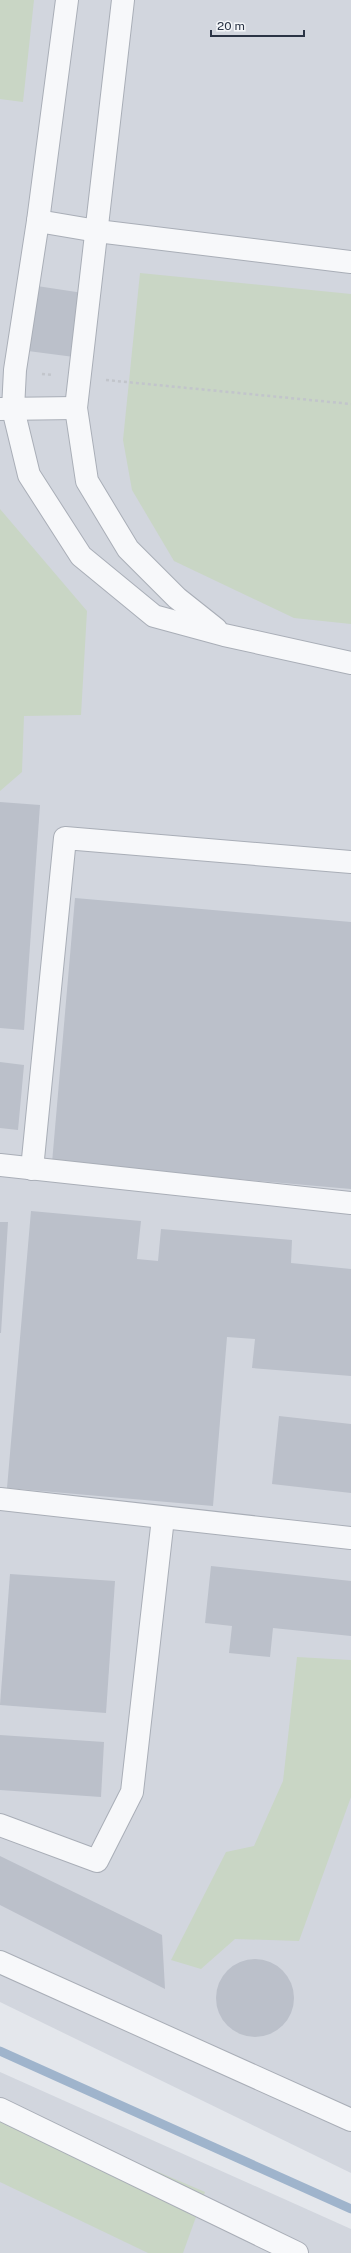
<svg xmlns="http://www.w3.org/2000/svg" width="351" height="2253" viewBox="0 0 351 2253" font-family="'Public Sans',sans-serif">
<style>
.built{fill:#d2d6de}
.green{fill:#c9d6c5}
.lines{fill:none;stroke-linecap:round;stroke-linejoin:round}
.stream{stroke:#9fb4cc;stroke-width:9}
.building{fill:#bbc0ca}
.minor-casing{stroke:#a9aeb7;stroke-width:24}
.path{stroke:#c2c5cb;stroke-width:2.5;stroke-dasharray:3 3;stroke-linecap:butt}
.minor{stroke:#f7f8fa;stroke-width:22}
</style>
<rect width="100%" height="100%" fill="#e4e7ec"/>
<g class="built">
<polygon points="0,0 351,0 351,2173 0,2002"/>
<polygon points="0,2072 351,2229 351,2253 0,2253"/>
</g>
<g class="green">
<polygon points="0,0 34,0 23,102 0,99"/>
<polygon points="140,273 351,294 351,624 294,618 174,561 132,490 123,440"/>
<polygon points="0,509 87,611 81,715 24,716 22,772 0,791"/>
<polygon points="297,1657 351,1660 351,1797 299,1941 235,1939 201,1969 171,1960 226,1852 254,1846 283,1781"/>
<polygon points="0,2104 205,2192 183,2253 148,2253 0,2182"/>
</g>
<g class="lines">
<polyline class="stream" points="0,2051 351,2209"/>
</g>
<g class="building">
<polygon points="37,286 83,293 74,357 28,351"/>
<polygon points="0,802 40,805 24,1030 0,1028"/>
<polygon points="75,898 351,922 351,1189 52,1163"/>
<polygon points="0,1062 24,1065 18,1130 0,1128"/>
<polygon points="31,1211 141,1221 137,1259 158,1261 161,1229 292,1240 291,1263 351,1269 351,1376 252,1368 255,1339 227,1337 213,1506 7,1488"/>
<polygon points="0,1222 8,1222 1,1333 0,1333"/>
<polygon points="279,1416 351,1424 351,1493 272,1484"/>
<polygon points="211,1566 351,1581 351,1636 273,1628 270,1657 229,1653 232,1626 205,1623"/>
<polygon points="10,1574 115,1581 106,1713 0,1705"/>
<polygon points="0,1735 104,1742 101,1797 0,1790"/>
<polygon points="0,1856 162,1935 165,1989 0,1905"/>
<circle cx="255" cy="1998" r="39"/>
</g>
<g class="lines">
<g class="minor-casing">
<g id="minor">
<polyline points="67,0 38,221 15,370 13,409 29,475 81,556 154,616 224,635 351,663"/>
<polyline points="123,0 76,408 87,481 128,549 177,598 216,629"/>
<polyline points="38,221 97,231 351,262"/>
<polyline points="0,409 76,408"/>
<polyline points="0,1165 351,1203"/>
<polyline points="32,1169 65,838 351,862"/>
<polyline points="0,1499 351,1538"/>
<polyline points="0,1825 97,1861 132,1792 163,1518"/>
<polyline points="0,1962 351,2120"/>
<polyline points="0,2109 297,2253"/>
</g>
</g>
<g class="path">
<polyline points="42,374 53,375"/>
<polyline points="106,380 351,404"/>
</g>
<use href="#minor" class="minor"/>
</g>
<path d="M211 30v6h93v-6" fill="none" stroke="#2b3445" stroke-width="2"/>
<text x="217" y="30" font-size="12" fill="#2b3445" stroke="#f4f6f9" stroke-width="3" paint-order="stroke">20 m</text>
</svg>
